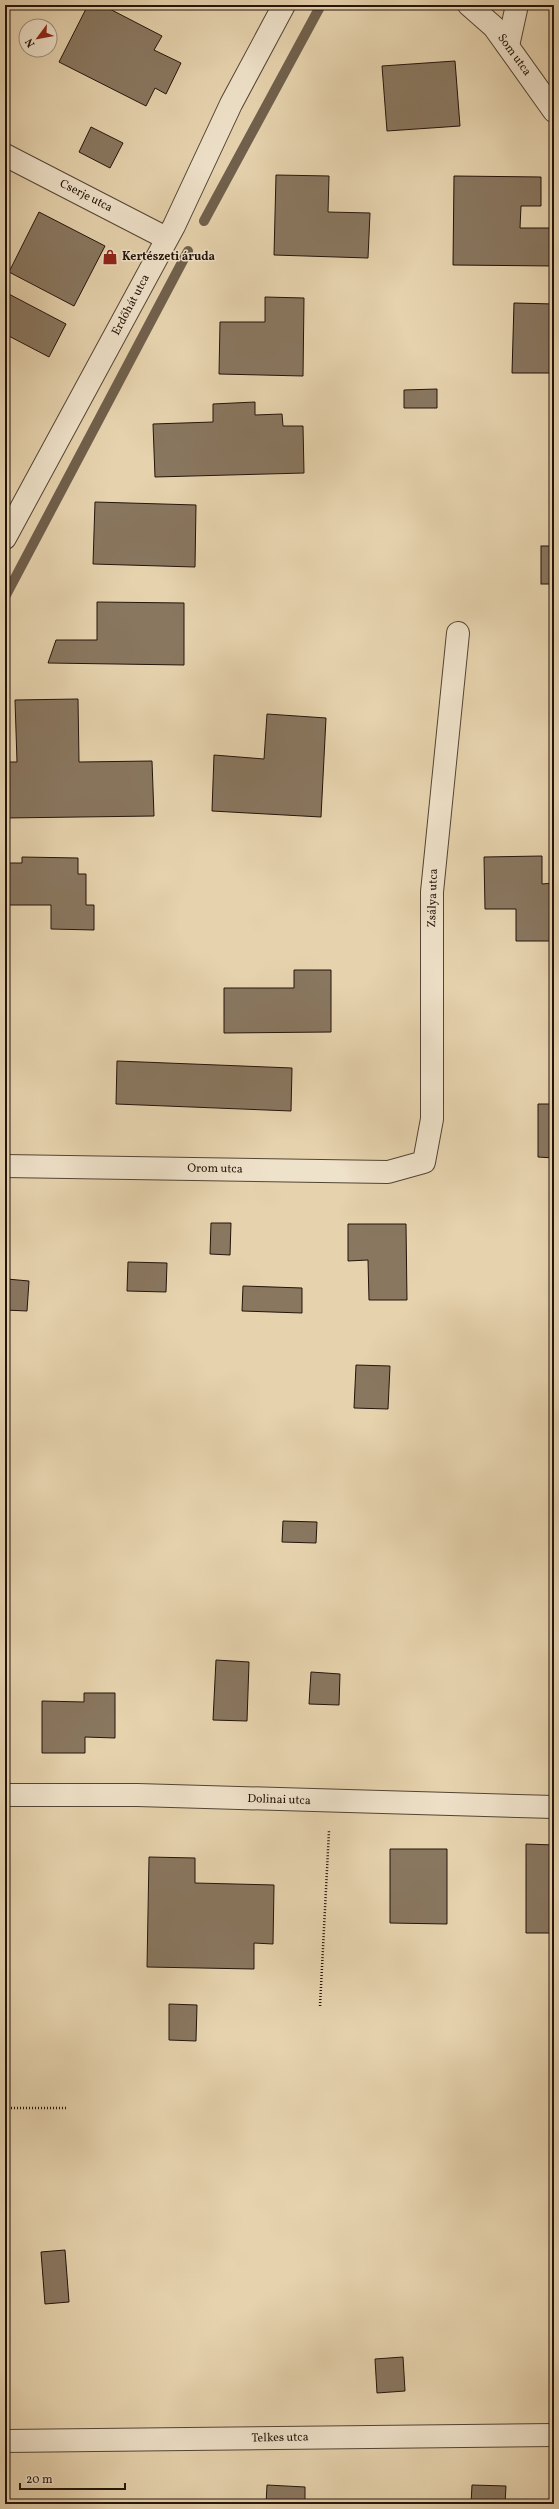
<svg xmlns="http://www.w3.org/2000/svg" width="559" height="2509" viewBox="0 0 559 2509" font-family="Vollkorn,serif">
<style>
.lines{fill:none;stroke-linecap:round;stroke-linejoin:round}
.stream{stroke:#71604c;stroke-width:10}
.building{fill:#897760;stroke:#24140b}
.street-casing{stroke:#544434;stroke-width:24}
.path{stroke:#24140b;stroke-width:2.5;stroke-dasharray:1 2;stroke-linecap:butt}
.street{stroke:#efe2ca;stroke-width:22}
.labels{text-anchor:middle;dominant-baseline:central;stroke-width:3;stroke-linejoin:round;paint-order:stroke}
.street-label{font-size:12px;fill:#24140b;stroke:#efe2ca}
.poi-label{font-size:12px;font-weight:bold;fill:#24140b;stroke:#efe2ca;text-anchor:start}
</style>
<rect width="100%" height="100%" fill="#e6d3ae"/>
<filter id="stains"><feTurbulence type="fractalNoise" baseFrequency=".005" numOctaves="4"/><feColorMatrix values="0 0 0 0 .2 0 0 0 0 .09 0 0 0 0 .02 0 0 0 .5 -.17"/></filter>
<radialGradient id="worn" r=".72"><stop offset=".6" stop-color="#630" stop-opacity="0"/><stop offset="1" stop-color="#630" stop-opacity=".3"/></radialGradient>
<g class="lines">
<g class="stream">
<polyline points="204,221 321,5"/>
<polyline points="5,597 188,251"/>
</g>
</g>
<g class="building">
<polygon points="88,5 102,5 162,36 154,50 181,63 166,94 155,88 146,106 59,62"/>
<polygon points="455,61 460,126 387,131 382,66"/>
<polygon points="91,127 123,143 110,168 79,152"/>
<polygon points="276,175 329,176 328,212 370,213 368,258 274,255"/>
<polygon points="454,176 541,177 541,206 521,206 520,228 554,228 554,266 453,265"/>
<polygon points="39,212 105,246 74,306 9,272"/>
<polygon points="5,292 66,324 49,357 5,334"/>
<polygon points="265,297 304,298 303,376 219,374 220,322 265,322"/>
<polygon points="514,303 554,304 554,373 512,373"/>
<polygon points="437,389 437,408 404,408 404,390"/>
<polygon points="255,402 255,415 282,414 283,426 303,426 304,473 155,477 153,424 213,422 213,404"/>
<polygon points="95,502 196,505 195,567 93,564"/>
<rect x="541" y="546" width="13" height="38"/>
<polygon points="97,602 184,603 184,665 48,663 56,640 97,640"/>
<polygon points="78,699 79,762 152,761 154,816 5,818 5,762 17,762 15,700"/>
<polygon points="267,714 326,718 321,817 212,811 214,755 264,759"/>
<polygon points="542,856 542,884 554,883 554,941 516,941 516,909 485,909 484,857"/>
<polygon points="22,857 78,858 78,874 86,874 86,905 94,905 94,930 51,929 51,905 5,905 5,863 22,863"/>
<polygon points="294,970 331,970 331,1032 224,1033 224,988 294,988"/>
<polygon points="117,1061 292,1068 291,1111 116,1104"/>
<polygon points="538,1104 554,1104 554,1158 538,1157"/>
<polygon points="211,1223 231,1223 230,1255 210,1254"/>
<polygon points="348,1224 406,1224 407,1300 369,1300 368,1260 348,1261"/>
<polygon points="128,1262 167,1263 166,1292 127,1291"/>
<polygon points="7,1279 29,1281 27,1311 5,1310"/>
<polygon points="243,1286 302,1288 302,1313 242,1311"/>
<polygon points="356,1365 390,1366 388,1409 354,1408"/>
<polygon points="283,1521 317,1522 316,1543 282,1542"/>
<polygon points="216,1660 249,1662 247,1721 213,1720"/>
<polygon points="311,1672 340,1674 339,1705 309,1704"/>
<polygon points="84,1693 115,1693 115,1738 85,1737 85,1753 42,1753 42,1701 84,1702"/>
<polygon points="526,1844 554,1845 554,1933 526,1933"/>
<polygon points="390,1849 447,1849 447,1924 390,1923"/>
<polygon points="149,1857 195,1858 195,1883 274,1885 273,1944 254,1943 254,1969 147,1967"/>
<polygon points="169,2004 197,2005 196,2041 169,2040"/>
<polygon points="65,2250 69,2302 45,2304 41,2252"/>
<polygon points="403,2357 405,2391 377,2393 375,2359"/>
<polygon points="267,2485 305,2487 305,2504 266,2504"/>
<polygon points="472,2485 506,2486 505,2504 471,2504"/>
</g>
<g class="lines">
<g class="street-casing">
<g id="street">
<polyline points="469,5 494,27 554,111"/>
<polyline points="508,46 517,5"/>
<polyline points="5,155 166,238"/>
<polyline points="5,538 174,226 231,104 284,5"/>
<polyline points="5,1166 388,1172 424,1162 432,1119 432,892 458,633"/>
<polyline points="5,1795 137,1795 554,1807"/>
<polyline points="5,2441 554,2435"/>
</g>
</g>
<g class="path">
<polyline points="320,2006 329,1831"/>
<polyline points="5,2108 66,2108"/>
</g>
<use href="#street" class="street"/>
</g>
<defs>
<g id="shop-bare" transform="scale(1.2)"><path d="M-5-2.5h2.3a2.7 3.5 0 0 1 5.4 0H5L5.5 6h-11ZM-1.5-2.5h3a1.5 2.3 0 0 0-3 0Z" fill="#8f2418" stroke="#efe2ca" stroke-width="2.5" paint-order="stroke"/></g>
</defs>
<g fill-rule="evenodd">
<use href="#shop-bare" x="110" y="257"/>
</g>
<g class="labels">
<g class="street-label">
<text transform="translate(514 55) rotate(54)">Som utca</text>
<text transform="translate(86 196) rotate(27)">Cserje utca</text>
<text transform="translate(131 305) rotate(-62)">Erdőhát utca</text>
<text transform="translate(433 898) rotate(-88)">Zsálya utca</text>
<text transform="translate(215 1169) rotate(1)">Orom utca</text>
<text transform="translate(279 1800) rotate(2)">Dolinai utca</text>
<text transform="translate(280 2438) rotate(-1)">Telkes utca</text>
</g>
<g class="poi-label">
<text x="122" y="257">Kertészeti áruda</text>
</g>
</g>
<rect width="559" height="2509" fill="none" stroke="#e6d3ae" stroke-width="20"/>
<rect x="6" y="6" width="547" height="2497" fill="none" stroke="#24140b" stroke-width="2"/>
<rect x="10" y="10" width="539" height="2489" fill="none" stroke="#24140b"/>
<g transform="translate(38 38) rotate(238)"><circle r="19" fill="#efe2ca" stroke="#9e907e"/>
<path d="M0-3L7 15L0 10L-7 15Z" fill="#8f2418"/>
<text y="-6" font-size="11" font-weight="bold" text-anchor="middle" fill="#24140b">N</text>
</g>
<path d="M20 2483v6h105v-6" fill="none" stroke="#24140b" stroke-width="2"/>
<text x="26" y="2483" font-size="12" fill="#24140b" stroke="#efe2ca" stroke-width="3" paint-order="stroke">20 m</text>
<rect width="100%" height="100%" filter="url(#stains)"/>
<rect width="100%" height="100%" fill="url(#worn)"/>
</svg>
